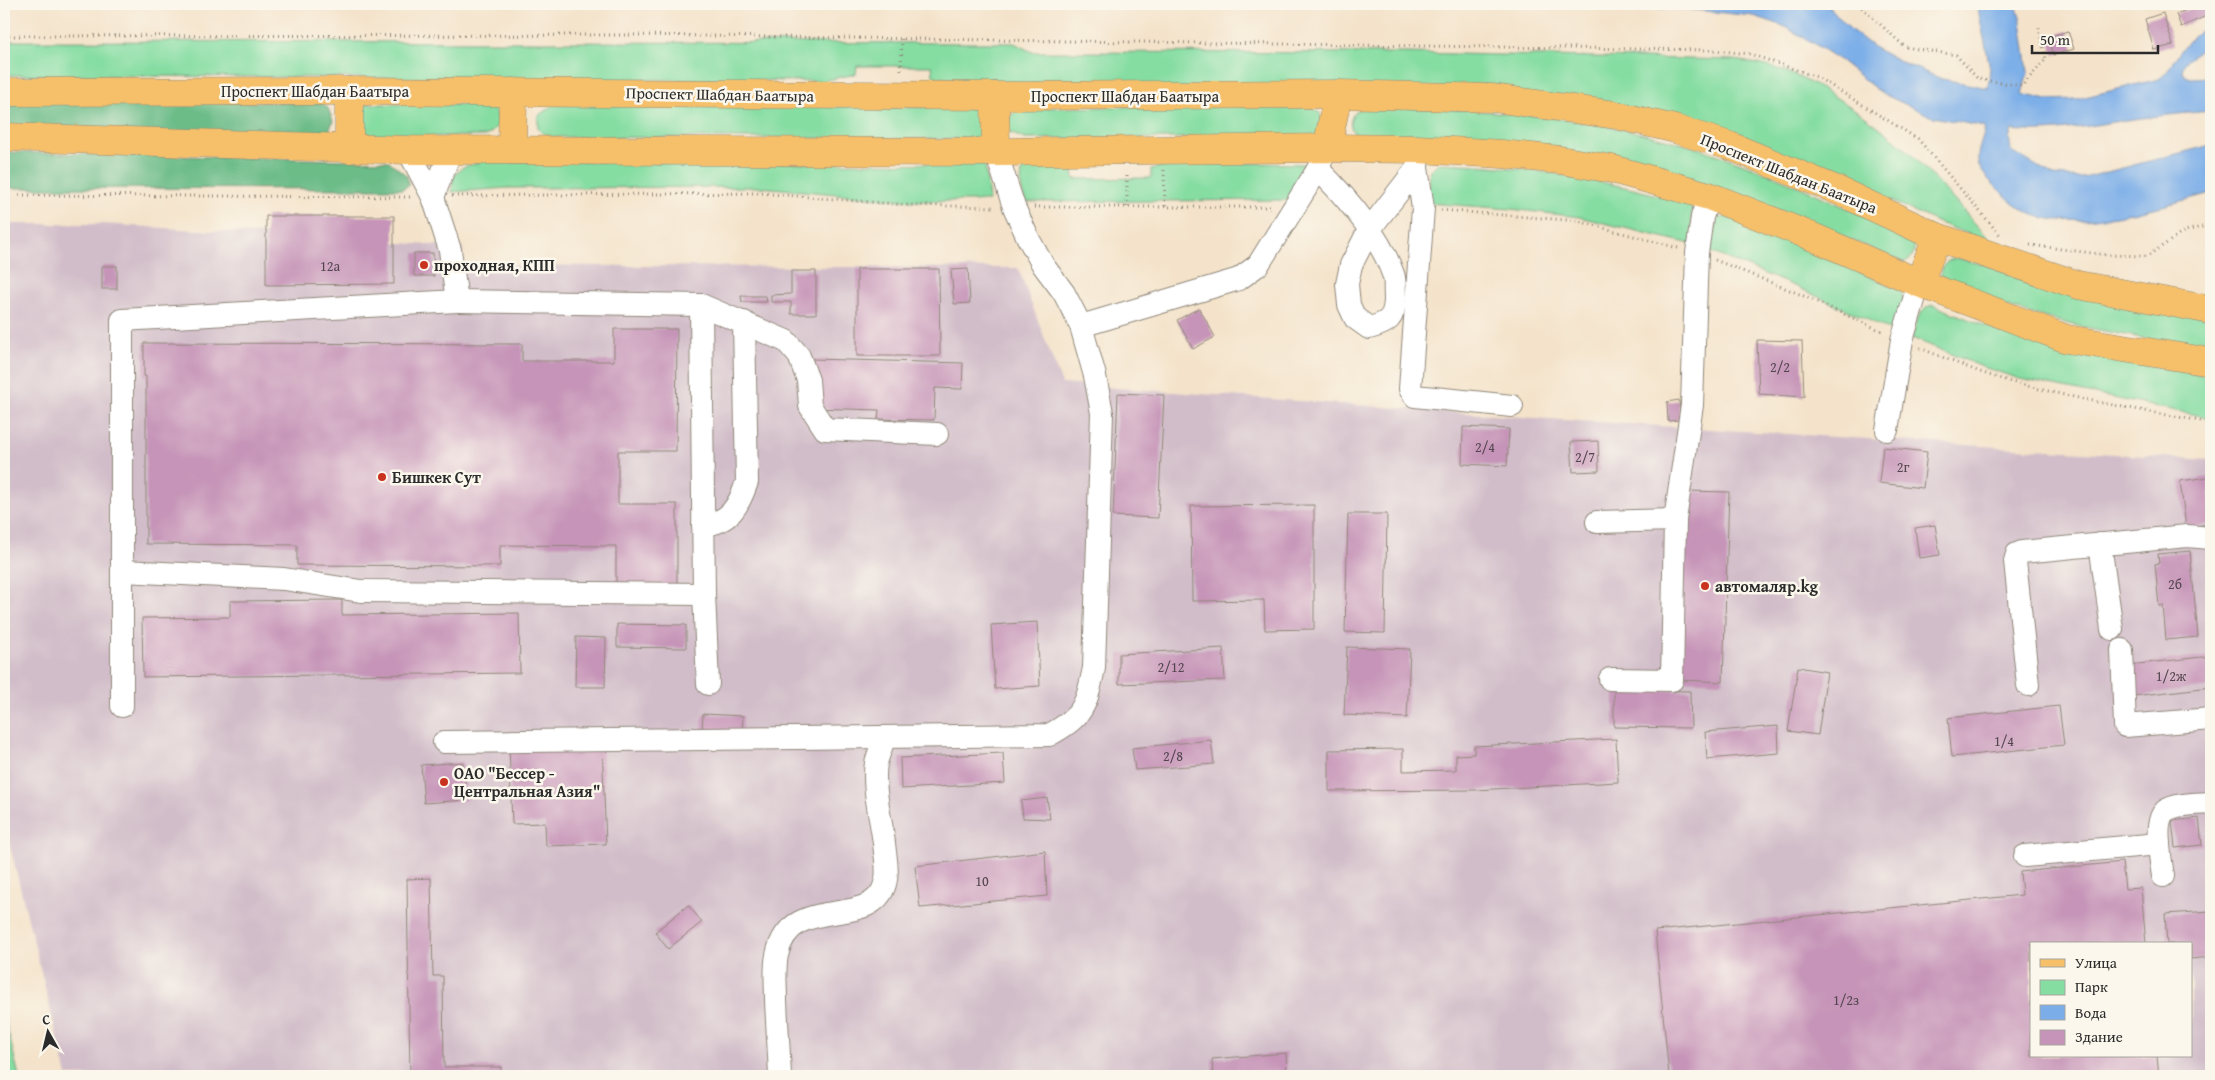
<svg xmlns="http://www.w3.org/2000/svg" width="2215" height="1080" viewBox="0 0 2215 1080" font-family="'Gentium Book Plus',serif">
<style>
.industrial{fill:#d1bdc9;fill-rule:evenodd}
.green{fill:#85dda2;stroke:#588466}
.forest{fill:#6cbc88;stroke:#4c745a}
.water{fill:#7baee8;stroke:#536c8a}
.building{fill:#c694b8}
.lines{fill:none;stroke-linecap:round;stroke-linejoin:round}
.minor-casing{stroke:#90877a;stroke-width:24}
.major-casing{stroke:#90877a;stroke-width:29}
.path{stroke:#90877a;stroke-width:3;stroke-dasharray:1 4;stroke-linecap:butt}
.minor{stroke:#fff;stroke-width:22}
.major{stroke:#f6c06b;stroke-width:28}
.poi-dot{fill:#c8321e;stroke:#fbf7ec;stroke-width:2}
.labels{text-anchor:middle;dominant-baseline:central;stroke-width:5;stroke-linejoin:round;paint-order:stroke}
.number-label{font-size:14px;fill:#52454e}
.street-label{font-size:16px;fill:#2b2b2b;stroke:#fbf7ec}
.poi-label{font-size:16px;font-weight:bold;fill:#2b2b2b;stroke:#fbf7ec;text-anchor:start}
</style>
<rect width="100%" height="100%" fill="#fbf7ec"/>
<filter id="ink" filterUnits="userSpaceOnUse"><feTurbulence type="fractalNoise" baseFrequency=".02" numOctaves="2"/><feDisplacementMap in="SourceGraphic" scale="10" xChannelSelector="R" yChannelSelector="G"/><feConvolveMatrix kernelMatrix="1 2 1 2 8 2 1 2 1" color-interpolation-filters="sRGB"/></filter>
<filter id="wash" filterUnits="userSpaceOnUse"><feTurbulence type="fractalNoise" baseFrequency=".0096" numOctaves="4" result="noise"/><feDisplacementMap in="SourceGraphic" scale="20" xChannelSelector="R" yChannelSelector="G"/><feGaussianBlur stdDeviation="1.12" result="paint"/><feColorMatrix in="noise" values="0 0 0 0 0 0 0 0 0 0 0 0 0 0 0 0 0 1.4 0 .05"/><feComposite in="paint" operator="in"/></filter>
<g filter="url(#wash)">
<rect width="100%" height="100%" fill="#f4e3ca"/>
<path class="industrial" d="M4 224H103L463 247V265L1018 268 1062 384 1563 420 2211 460V1076H67L4 822ZM2031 944H2191V1056H2031Z"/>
<g class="green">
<path d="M4 41 1014 43 1032 52 1408 53 1734 60C1755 63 1777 67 1796 76 1832 92 1885 128 1913 156 1940 184 1966 214 1993 243L1939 223 1844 179 1619 104 978 85 933 76 932 66H857L856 74 822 81 4 75Z"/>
<path d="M365 104 490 105C502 116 500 130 485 136L370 137 361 127V111Z"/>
<polygon points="554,104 976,108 984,123 979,139 552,137 546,135 538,129 538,116"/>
<path d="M1308 105 1320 113 1322 122 1317 134 1310 137 1025 139 1010 133C1004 120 1011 112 1024 108Z"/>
<path d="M1368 106C1477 109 1586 115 1690 146 1766 168 1838 205 1911 237 1916 246 1916 258 1904 262L1750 198 1355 134C1344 121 1354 109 1368 106Z"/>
<polygon points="484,161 985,164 989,201 912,201 760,187 508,188 452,192 453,176 463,167"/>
<path d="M1032 162 1073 170 1074 179 1151 178V169L1184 162 1306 164 1287 200 1026 202C1020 190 1020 181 1023 168Z"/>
<path d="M1438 163C1527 166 1601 179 1687 203L1692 209 1691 244 1579 217 1511 209 1427 203 1430 171Z"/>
<path d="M1726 217 1740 220 1899 289C1909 303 1901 317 1897 333L1799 288 1706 250C1708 233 1705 219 1726 217Z"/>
<path d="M1956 258 2211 319V351L2073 325 2014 309 1940 282C1939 269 1944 261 1956 258Z"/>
<path d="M1933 305 1983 325 2037 343 2081 354 2211 376V418L2020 379 1980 366 1912 338C1916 325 1918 307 1933 305Z"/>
<polygon points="4,1015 19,1076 4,1076"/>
</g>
<g class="forest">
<polygon points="4,99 322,103 328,108 333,121 328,134 324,136 4,129"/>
<polygon points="4,152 389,161 407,176 409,185 402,189 4,188"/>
</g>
<path class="water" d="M1459 4H1827L1850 29 1876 49 1906 64 1942 79 1988 88 1990 68 1977 4H2016L2021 21 2028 72 2022 94 2047 100 2077 99 2159 79C2170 71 2169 67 2176 57 2186 43 2197 32 2211 22V42L2185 62 2182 70 2184 75 2190 78 2211 77V111C2188 113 2165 115 2142 118 2098 123 2057 135 2012 130L2009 138 2011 151 2054 176 2084 178 2211 145V193C2165 205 2071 235 2027 212 2016 206 2006 197 1997 188 1990 181 1979 171 1978 161 1977 149 1984 138 1985 127L1933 117 1881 93 1841 61 1805 38 1781 25 1754 16 1684 9Z"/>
<g id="blocks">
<g class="building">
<polygon points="2202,4 2211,4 2211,14 2181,27 2176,14"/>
<polygon points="2163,13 2173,45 2154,50 2145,19"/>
<polygon points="2068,31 2074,49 2054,55 2048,37"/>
<polygon points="266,216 394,216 394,284 266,285"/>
<polygon points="414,253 433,253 434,276 414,276"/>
<rect x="102" y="266" width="15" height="23"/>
<polygon points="857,269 939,269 940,356 857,356"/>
<polygon points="968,269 970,303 954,304 951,270"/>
<polygon points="791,271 816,271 816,314 791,314 791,302 771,302 771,295 791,294"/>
<polygon points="741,296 766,296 767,302 742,302"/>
<polygon points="1199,308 1215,337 1193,349 1177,320"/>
<polygon points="614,329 677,329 676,451 618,451 618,504 677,504 677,586 616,585 616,546 500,545 500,566 297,565 297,545 146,544 146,376 144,376 144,343 522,344 522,361 614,361"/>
<polygon points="1757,340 1802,341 1804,397 1759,394"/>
<polygon points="812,359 963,363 962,389 935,388 934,420 878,419 879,410 811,408"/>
<polygon points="1118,393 1164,395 1158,518 1113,516"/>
<polygon points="1679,400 1680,420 1668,421 1667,402"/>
<polygon points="1463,427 1509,429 1507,466 1462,464"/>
<polygon points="1598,441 1599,471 1573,472 1571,442"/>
<polygon points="1883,447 1927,452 1923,488 1879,483"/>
<polygon points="2209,477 2211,524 2186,527 2180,481"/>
<polygon points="1686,491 1729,492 1723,682 1681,680"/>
<polygon points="1314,505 1314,629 1265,630 1264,600 1192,601 1191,506"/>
<polygon points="1348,514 1387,514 1385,633 1345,632"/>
<polygon points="1935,525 1940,555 1919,558 1915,528"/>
<polygon points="2190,551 2198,637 2166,640 2163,605 2159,606 2155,564 2159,563 2158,554"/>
<polygon points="342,600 342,615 519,613 520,673 143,677 142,618 230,617 230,601"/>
<polygon points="1037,622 1040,686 995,689 991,625"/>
<polygon points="617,624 686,625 686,648 617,647"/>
<polygon points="576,637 606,638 605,687 575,687"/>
<polygon points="1347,647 1410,649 1407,718 1344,715"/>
<polygon points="1223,648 1225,680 1119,684 1119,654"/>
<polygon points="2211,656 2211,687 2133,696 2129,665"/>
<polygon points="1798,667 1827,672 1818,735 1788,731"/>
<polygon points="1614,690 1690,691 1691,728 1614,727"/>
<polygon points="2059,706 2064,745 1952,757 1948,718"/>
<polygon points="703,714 743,716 742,733 702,731"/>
<polygon points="1778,726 1779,753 1707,759 1705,732"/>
<polygon points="1616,739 1618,782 1476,790 1329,791 1329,750 1403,749 1403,771 1456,770 1456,755 1474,754 1474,746"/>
<polygon points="1211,740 1214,764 1135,770 1132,748"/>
<polygon points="602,743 606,844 546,846 545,823 512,824 509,746"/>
<polygon points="1003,753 1005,783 901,789 900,758"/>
<polygon points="463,762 467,800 424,803 421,765"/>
<polygon points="1047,798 1050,819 1023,818 1021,801"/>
<polygon points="2199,818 2202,845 2175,848 2172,821"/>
<polygon points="1045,851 1047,896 920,908 915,866"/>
<polygon points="2122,862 2125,889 2141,888 2146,944 2031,944 2031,1056 2157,1056 2159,1076 1669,1076 1655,931 2022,895 2020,872"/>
<polygon points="431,878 433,976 443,976 444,1067 501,1067 501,1076 410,1076 407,879"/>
<polygon points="688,905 702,922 668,949 655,932"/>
<polygon points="2211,911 2211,957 2191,959 2191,944 2167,944 2165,914"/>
<polygon points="1286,1053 1287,1076 1213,1076 1212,1059"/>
</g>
</g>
</g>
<g filter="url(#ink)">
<use href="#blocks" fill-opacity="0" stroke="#90877a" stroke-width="1"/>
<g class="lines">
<g class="minor-casing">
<g id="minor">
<polyline points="408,150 433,197 450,250 457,301 701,305 786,341 799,356 808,380 810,406 825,429 937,434"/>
<polyline points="996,152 1014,207 1028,238 1043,265 1064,293 1081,326"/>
<path d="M1323 156 1318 169C1346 197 1380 236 1393 274 1396 281 1394 290 1395 297 1395 319 1388 323 1369 328L1355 318 1349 305 1347 284 1351 265 1369 230 1417 168 1418 149"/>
<polyline points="1417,168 1423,208 1410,389 1415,396 1512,406"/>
<polyline points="433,197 451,150"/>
<polyline points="701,305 704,594 708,684"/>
<polyline points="1887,430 1902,340 1919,283"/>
<polyline points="1597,522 1675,520"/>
<path d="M703 525C730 523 739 505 747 482L744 322"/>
<polyline points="2100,544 2112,629"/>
<polyline points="123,571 284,579 361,591 704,594"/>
<polyline points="2122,650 2125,726 2211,719"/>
<polyline points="1610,679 1672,680 1675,520 1692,405 1697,253 1702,217 1709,196"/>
<polyline points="2028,685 2015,561 2017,554 2022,552 2187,536 2211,538"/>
<polyline points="122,706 122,320 457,301"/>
<path d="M444 742 1049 735C1084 716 1086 706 1094 668L1102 413 1095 376 1081 326 1239 279 1258 265 1318 169"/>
<polyline points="2025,856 2159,844"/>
<path d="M2163 876C2161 861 2153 822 2165 811 2176 803 2198 804 2211 803"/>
<path d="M780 1076C779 1051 777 1026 776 1000 776 985 774 970 777 955 791 890 871 932 885 884 889 872 885 855 884 843 881 819 872 786 876 763 878 755 882 746 884 738"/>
</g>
</g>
<g class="major-casing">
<g id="major">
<polyline points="349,91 349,149"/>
<polyline points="4,92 349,91 995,96 1338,94 1493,98 1616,115 1675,129 1730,146 1839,191 1937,237 2078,285 2211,310"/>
<polyline points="995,96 996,152"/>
<polyline points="4,137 408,150 996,152 1327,148 1418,149 1502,154 1560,160 1612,169 1709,196 1813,237 1919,283 2067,339 2211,362"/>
<polyline points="1327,148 1338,94"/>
<polyline points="512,150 513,92"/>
<polyline points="1919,283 1937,237"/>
</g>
</g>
<g class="path">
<polyline points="1858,4 1905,47 1956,55 1978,79 2022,86 2046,59 2038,24"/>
<polyline points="4,36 635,35 1712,50 1750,54 1817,77 1918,139 2000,235"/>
<polyline points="901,70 902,38"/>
<polyline points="1164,170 1165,207"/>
<polyline points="4,195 411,197"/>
<polyline points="452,196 759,193 908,205 995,207"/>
<polyline points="1034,207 1273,207"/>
<polyline points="1127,207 1127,172"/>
<polyline points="1441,210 1578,221 1678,248"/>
<polyline points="2030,245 2107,255 2147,256 2185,231 2211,225"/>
<polyline points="1715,260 1797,293 1884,332"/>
<path d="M1920 348C1952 361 1986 376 2020 384 2083 401 2147 411 2211 423"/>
</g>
<use href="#minor" class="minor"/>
<use href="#major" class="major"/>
</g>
</g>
<g class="poi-dot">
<circle cx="424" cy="265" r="5"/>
<circle cx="382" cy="477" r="5"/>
<circle cx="1705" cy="586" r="5"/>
<circle cx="444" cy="782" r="5"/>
</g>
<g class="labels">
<g class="number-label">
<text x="330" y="266">12а</text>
<text x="1780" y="367">2/2</text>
<text x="1485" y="447">2/4</text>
<text x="1585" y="457">2/7</text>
<text x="1903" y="467">2г</text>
<text x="2175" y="584">2б</text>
<text x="1171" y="667">2/12</text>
<text x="2171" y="676">1/2ж</text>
<text x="2004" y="741">1/4</text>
<text x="1173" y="756">2/8</text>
<text x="982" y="881">10</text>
<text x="1846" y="1000">1/2з</text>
</g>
<g class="street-label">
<text x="315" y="91">Проспект Шабдан Баатыра</text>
<text transform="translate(720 94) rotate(1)">Проспект Шабдан Баатыра</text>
<text x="1125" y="96">Проспект Шабдан Баатыра</text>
<text transform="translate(1789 173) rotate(22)">Проспект Шабдан Баатыра</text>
</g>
<g class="poi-label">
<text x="434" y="265">проходная, КПП</text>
<text x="392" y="477">Бишкек Сут</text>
<text x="1715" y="586">автомаляр.kg</text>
<text x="454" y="773">ОАО "Бессер -<tspan x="454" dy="18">Центральная Азия"</tspan></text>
</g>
</g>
<rect width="2215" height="1080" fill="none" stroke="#fbf7ec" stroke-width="20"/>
<rect x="2030" y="942" width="162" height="115" fill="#fbf7ec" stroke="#a8a59f"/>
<rect x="2040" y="959" width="25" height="8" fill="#f6c06b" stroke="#a8a59f"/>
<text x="2075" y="968" font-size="15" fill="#2b2b2b">Улица</text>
<rect x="2040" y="980" width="25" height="15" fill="#85dda2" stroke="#a8a59f"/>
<text x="2075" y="992" font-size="15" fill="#2b2b2b">Парк</text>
<rect x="2040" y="1005" width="25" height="15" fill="#7baee8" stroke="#a8a59f"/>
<text x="2075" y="1018" font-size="15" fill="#2b2b2b">Вода</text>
<rect x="2040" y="1030" width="25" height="15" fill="#c694b8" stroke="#a8a59f"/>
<text x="2075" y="1042" font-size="15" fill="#2b2b2b">Здание</text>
<g transform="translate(48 1032) rotate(352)" stroke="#fbf7ec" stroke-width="4" paint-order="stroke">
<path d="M0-4L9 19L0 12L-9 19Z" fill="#2b2b2b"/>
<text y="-8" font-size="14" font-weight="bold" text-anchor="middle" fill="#2b2b2b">С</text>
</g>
<path d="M2032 45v8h126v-8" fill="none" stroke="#2b2b2b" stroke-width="2.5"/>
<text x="2040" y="45" font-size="15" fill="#2b2b2b" stroke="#fbf7ec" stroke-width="4" paint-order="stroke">50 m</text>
</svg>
